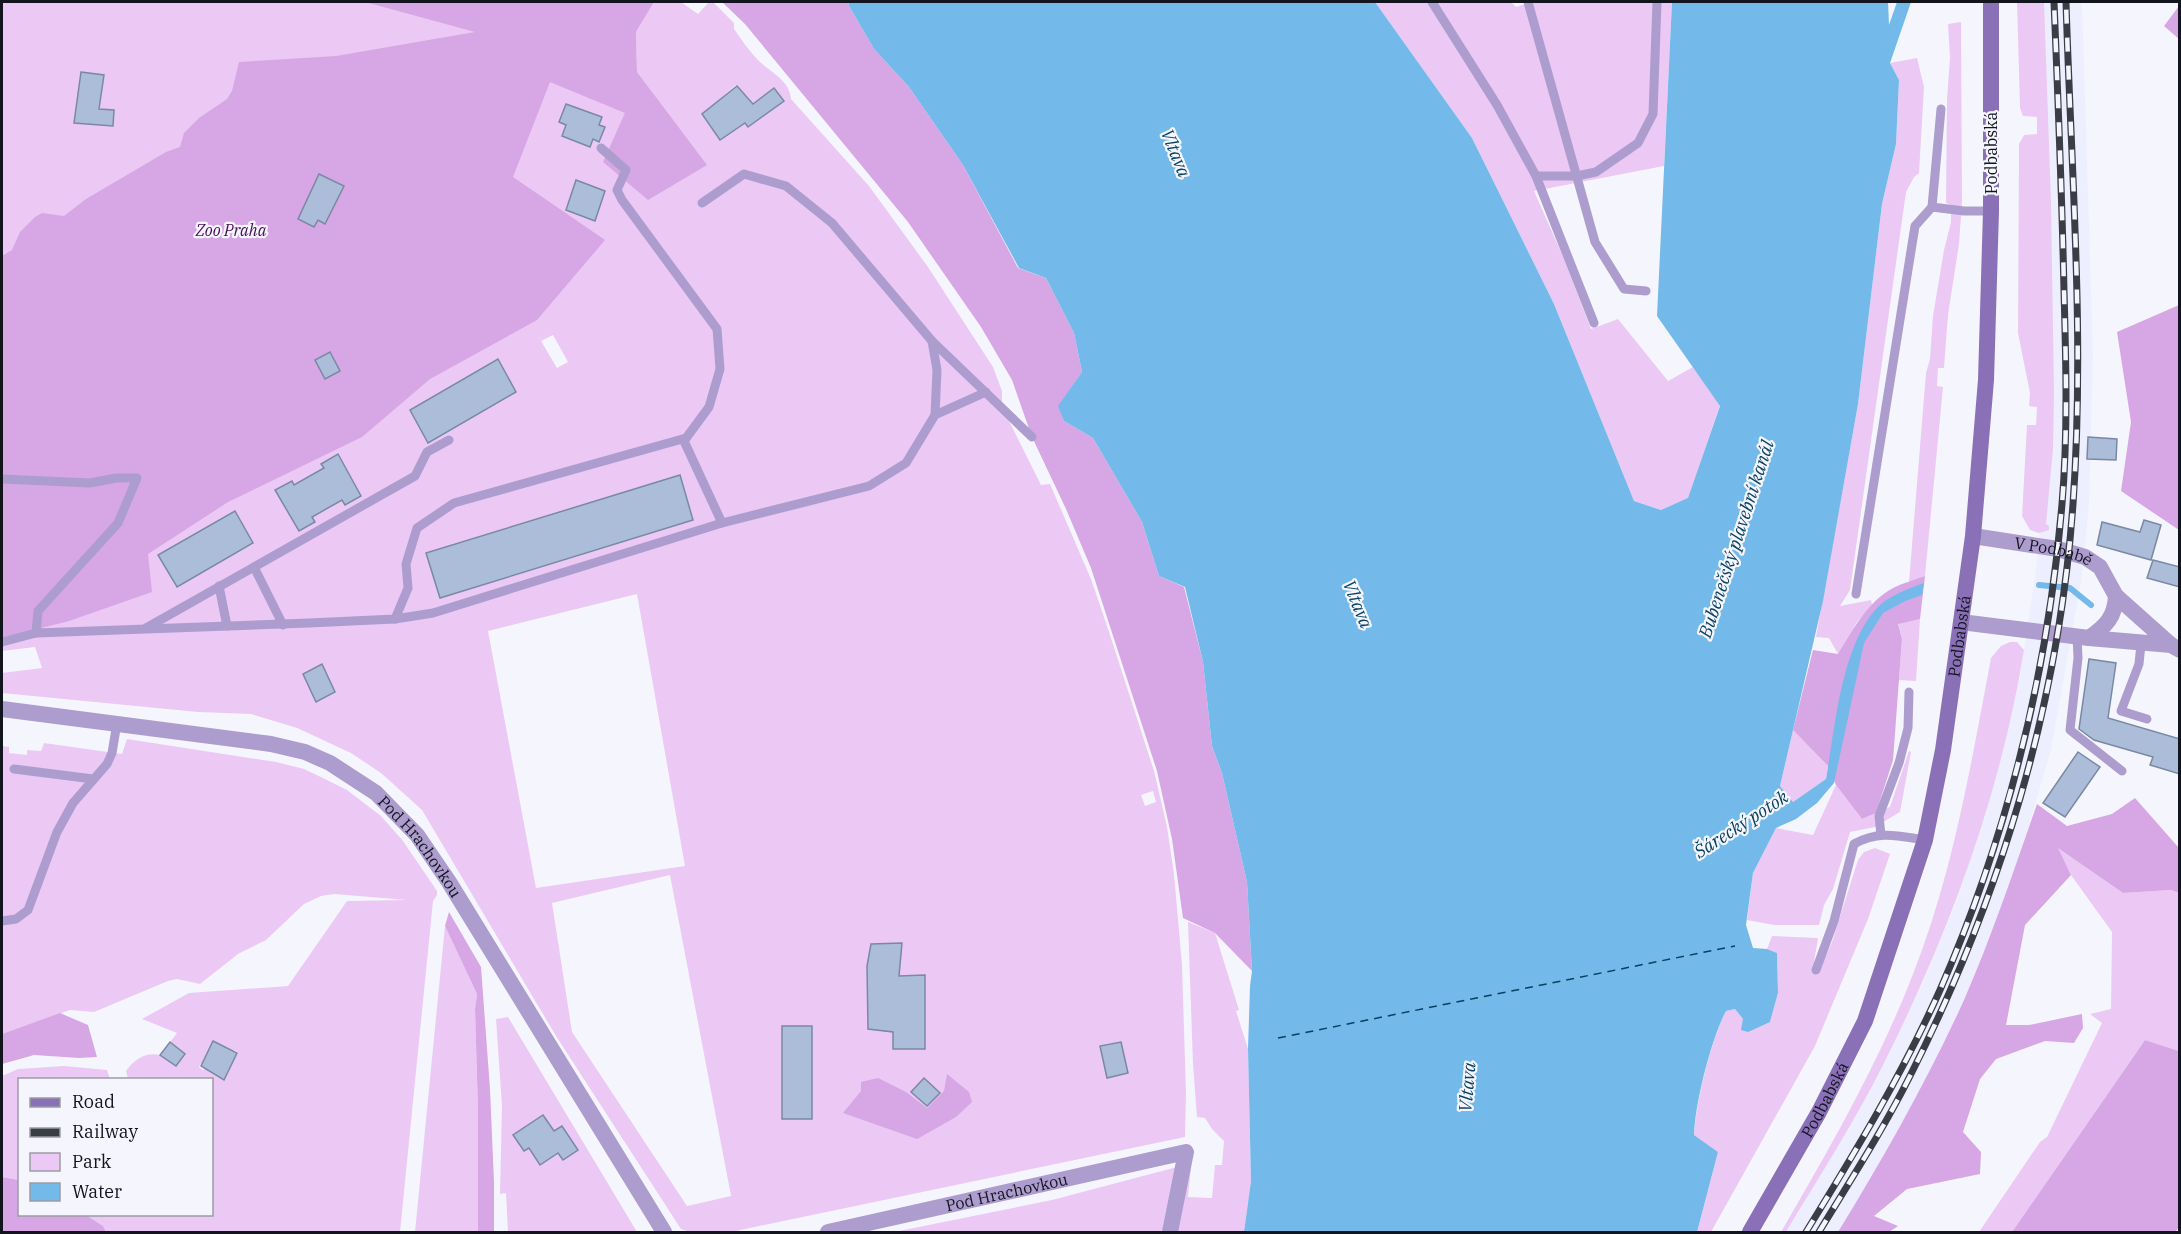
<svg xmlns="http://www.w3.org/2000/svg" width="2181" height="1234" viewBox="0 0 2181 1234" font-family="'IBM Plex Serif',serif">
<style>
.built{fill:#edefff}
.green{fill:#ebc9f4;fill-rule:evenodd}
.forest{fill:#d7a6e4}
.water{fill:#73b9ea}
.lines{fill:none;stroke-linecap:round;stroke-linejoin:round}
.stream{stroke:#73b9ea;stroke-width:6}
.ferry{stroke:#084161;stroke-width:1.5;stroke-dasharray:8 6;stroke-linecap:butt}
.building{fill:#acbdd9;stroke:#7989a3;stroke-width:1.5}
.service{stroke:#ad9dce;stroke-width:9}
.minor{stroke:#ad9dce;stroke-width:16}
.tertiary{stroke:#ad9dce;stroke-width:16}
.secondary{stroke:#8a70b7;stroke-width:16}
.rail-casing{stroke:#3b3d46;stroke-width:7}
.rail{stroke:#f5f6fd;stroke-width:4.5;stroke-dasharray:14;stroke-linecap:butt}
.labels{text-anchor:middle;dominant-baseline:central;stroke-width:4.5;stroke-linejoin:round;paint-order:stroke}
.street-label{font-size:16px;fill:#12141e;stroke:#f5f6fd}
.park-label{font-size:16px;font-style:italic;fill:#490d57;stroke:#f5f6fd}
.water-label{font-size:18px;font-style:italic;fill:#084161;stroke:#f5f6fd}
</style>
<rect width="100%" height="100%" fill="#f5f6fd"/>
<polygon class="built" points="2036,2 2082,2 2093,355 2089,505 2081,582 2051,750 2027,832 1999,915 1964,1000 1923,1085 1884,1156 1838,1232 1786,1232 1845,1134 1923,982 1957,900 1984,819 2020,676 2035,576 2043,501"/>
<g class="green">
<path d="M2 2H598L565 55 694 150 637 72 636 32 654 2H681L698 14 709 2H713L734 23V29C741 39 749 51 758 60 770 72 790 80 791 99L869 186 928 267 993 367 1002 391V407L1041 485 1050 484 1091 579 1109 632 1154 771 1167 827 1174 874 1182 965 1186 1094 1185 1137 731 1232H690L681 1229 556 1036 422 810 381 773 351 753 297 728 251 714 198 712 2 693V673L42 668 35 647 2 651ZM736 85 743 97 746 95 753 103 750 106 760 118 749 127 745 123 720 139 702 114ZM553 335 568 362 557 368 541 341ZM497 360 516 392 428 442 410 410ZM338 455 361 496 345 505 342 500 312 517 315 522 299 531 275 491 291 481 294 485 324 468 321 464ZM680 476 693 520 441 598ZM235 511 253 544 176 587 158 555ZM637 594 685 866 536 888 488 631ZM322 665 335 692 316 701 303 674ZM1153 791 1156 802 1145 806 1141 795ZM670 875 731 1196 687 1206 572 1032 552 903ZM902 943 901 954 869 955 871 944ZM867 966H888L881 1030 868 1028ZM893 976H925V1049H893ZM782 1026 812 1119H782ZM1121 1042 1128 1073 1107 1078 1100 1046ZM924 1078 939 1093 927 1106 911 1092Z"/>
<polygon points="1375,2 1511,2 1516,7 1531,2 1672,2 1664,166 1534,191 1564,259 1591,329 1618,319 1668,381 1693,367 1720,405 1688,499 1661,510 1634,501 1554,304 1472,138"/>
<polygon points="2017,2 2044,2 2051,202 2054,393 2053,449 2046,524 2049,526 2049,530 2039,533 2030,530 2022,516 2027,425 2036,425 2037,407 2029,406 2030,393 2018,333 2019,144 2024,135 2037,134 2037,117 2023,116 2020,108"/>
<polygon points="1961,22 1962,201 1959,244 1948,315 1944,368 1938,368 1937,386 1943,387 1925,576 1909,582 1926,373 1930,359 1933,316 1944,250 1951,222 1951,205 1946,203 1947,99 1950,58 1948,24"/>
<polygon points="1917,58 1924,87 1919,173 1914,177 1906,192 1850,590 1840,606 1871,600 1872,605 1857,622 1838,654 1829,638 1816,637 1858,404 1882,204 1896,144 1899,80 1890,63"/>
<polygon points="1920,619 1916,681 1899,680 1902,639 1898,623"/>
<path d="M2010 642H2017L2024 650C2000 796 1950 931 1884 1063 1855 1121 1819 1177 1786 1232H1781C1829 1149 1878 1065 1913 974 1953 873 1971 764 1991 658L2001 646Z"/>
<polygon points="1793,730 1828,766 1826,779 1793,802 1780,786"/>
<path d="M127 739 276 762 304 769 325 779 347 790 381 816 403 841 437 891V895L433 901 400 1232H106L103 1226 86 1215 212 1214V1080L128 1079 126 1071C134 1060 145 1052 159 1055 165 1056 171 1063 176 1066L185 1054 170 1042 177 1033 142 1019 189 993 288 986 347 901 407 900 334 894 321 896 304 904 266 940 238 954 200 984 177 979 168 981 94 1012 70 1010 2 1034V746L9 747V753L27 755V750L41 751 44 743 122 754ZM213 1041 232 1052 234 1050 238 1052 236 1056 234 1055 203 1070 199 1067 201 1063H204Z"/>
<polygon points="1909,751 1911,752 1900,812 1875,827 1850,832 1833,889 1824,905 1819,925 1774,925 1747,920 1753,873 1776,828 1813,835 1836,785 1862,819 1890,807"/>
<polygon points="2057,847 2123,893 2171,890 2179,893 2179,1051 2145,1040 2012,1232 1979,1232 2040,1142 2047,1137 2102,1023 2090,1014 2111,1009 2112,932 2071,875"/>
<path d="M1875 848 1890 854 1868 919 1815 1046 1711 1232H1697L1718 1152 1694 1135C1696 1103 1711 1040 1726 1011L1735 1009 1743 1019 1770 1022 1778 993 1777 953 1767 949 1772 936 1818 938 1813 968 1819 971 1832 942 1858 860 1864 852Z"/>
<polygon points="1188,922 1215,933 1239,1010 1236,1011 1248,1049 1251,1181 1244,1232 1173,1232 1191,1166 1188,1197 1212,1198 1215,1165 1222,1165 1224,1141 1212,1129 1205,1118 1197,1117 1193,1064"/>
<polygon points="445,926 477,994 475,1009 478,1109 478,1232 415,1232"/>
<path d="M508 1017 637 1232H508L506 1193 500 1194 502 1106 496 1019ZM543 1115 554 1131 562 1126 578 1150 558 1153 529 1148 524 1151 514 1135Z"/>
<polygon points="64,1066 107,1070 110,1079 20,1080 19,1180 2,1177 2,1076 18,1069"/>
<polygon points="1177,1167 1166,1232 894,1232 1052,1200"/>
</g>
<g class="forest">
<polygon points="365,2 598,2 602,3 604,2 654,2 636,32 637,72 707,165 648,200 603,162 625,113 550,82 513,177 605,240 537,320 430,379 362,437 228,502 148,554 152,592 69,621 2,638 2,256 12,250 20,232 35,217 42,213 64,216 86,199 166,152 180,147 184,133 199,118 227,99 232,91 239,62 336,56 475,32"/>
<polygon points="722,2 848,2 849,6 874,49 909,87 963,165 1018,268 1046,278 1074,333 1082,372 1059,406 1064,421 1093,438 1142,522 1159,576 1184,587 1203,662 1212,746 1222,773 1247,882 1252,971 1215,933 1183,918 1172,839 1157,771 1091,568 1066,509 1032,437 1012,380 981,327 908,222 745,24"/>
<polygon points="2179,6 2179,39 2164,26"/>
<polygon points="2179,305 2179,530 2121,491 2131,422 2117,332"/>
<path d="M1925 576 1920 619 1898 624 1902 639 1893 760 1876 813 1862 819 1836 785 1828 766 1793 730 1813 650 1838 654C1852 631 1868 601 1893 588 1903 583 1914 580 1925 576Z"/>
<path d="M2135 798 2179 848V893L2171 890 2123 893 2058 848 2071 875 2025 925 2006 1025H2029L2082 1014 2083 1028 2074 1043 2045 1041 1996 1059 1980 1079 1963 1132 1981 1152 1980 1174 1907 1189 1874 1216 1898 1226 1889 1232H1838C1884 1157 1927 1081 1964 1000 1992 936 2014 870 2037 804L2067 826 2112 814Z"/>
<polygon points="449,912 481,967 490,1089 494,1182 494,1232 478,1232 478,1109 475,1009 477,994 445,926"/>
<polygon points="60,1013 88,1025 97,1057 79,1058 34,1055 2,1064 2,1034"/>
<polygon points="2145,1040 2179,1051 2179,1228 2175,1232 2012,1232"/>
<polygon points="947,1074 969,1092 972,1102 956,1117 917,1139 843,1113 861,1091 861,1082 878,1078 906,1092 927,1108 944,1091"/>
<polygon points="2,1177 19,1180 20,1214 86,1215 103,1226 106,1232 2,1232"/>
</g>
<path class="water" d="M848 2H1375L1472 138 1554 304 1634 501 1661 510 1688 498 1720 406 1657 316 1672 2H1888L1889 25 1897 2H1911L1890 63 1899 80 1896 144 1882 204 1858 404 1823 601 1780 786 1793 802 1826 779C1835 728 1841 648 1876 609 1887 596 1908 589 1924 583L1922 595 1905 601 1883 613 1864 643 1834 783 1817 803 1796 819 1776 828 1753 873 1746 925 1753 948 1767 949 1777 953 1778 993 1770 1022 1748 1032 1741 1030 1743 1019 1735 1009 1726 1011C1711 1039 1695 1104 1694 1135L1718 1152 1697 1232H1244L1251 1181 1248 1049 1250 986 1252 971 1247 882 1222 773 1212 746 1203 662 1185 587 1159 576 1142 522 1093 438 1064 421 1058 406 1082 372 1074 333 1046 278 1019 268 963 165 909 87 874 49 849 6Z"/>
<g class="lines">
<polyline class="stream" points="2039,585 2070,588 2091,605"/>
<polyline class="ferry" points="1278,1038 1735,946"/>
</g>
<g class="building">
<polygon points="81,72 104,75 99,109 114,110 113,126 74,123"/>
<polygon points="737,86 753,104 774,88 784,101 748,127 745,123 720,140 702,114"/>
<polygon points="566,104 602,117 599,125 605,127 599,142 593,139 590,147 562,136 566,125 559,122"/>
<polygon points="319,174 344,186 325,224 318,220 314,227 298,219"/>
<polygon points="576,180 605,191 595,221 566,210"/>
<polygon points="330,352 340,371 325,379 315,360"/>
<polygon points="498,359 516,392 428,443 410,410"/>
<polygon points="2088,437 2117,439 2116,460 2087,459"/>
<polygon points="338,454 361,496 345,505 342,500 312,517 315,522 299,531 275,490 292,481 294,485 324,468 321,464"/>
<polygon points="680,475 693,520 440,598 426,553"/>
<polygon points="235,511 253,543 177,587 158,555"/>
<polygon points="2144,520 2161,525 2151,560 2097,545 2102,522 2140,532"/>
<polygon points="2153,560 2180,567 2180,587 2147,578"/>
<polygon points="2089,659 2116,663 2108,718 2180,739 2180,774 2150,765 2153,757 2094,740 2079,729"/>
<polygon points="322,664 335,692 316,702 303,674"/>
<polygon points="2078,752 2100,767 2065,817 2043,803"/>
<polygon points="902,943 899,976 925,975 925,1049 893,1049 893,1032 868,1029 867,966 871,944"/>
<rect x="782" y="1026" width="30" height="93"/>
<polygon points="213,1041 237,1053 224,1080 201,1066"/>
<polygon points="170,1042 185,1054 176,1066 160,1055"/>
<polygon points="1121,1042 1128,1073 1107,1078 1100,1046"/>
<polygon points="924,1078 940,1093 927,1106 911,1092"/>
<polygon points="543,1115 554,1131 562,1126 578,1150 563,1160 558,1153 540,1165 529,1148 524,1151 513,1135"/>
</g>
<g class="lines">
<g class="service">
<polyline points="1432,2 1497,105 1536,176 1594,323"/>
<polyline points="1528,2 1595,242 1624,289 1646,291"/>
<polyline points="1941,109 1932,207 1964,211 1991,211"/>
<polyline points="601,148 626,170 617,190 622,200 717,329 720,369 709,407 684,441 722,523"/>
<polyline points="1536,176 1577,176 1596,172 1638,143 1653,114 1657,2"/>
<polyline points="702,203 744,174 786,186 832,223 932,341 1032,437"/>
<polyline points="932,341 937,370 935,415"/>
<polyline points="2,479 90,483 116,478 137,478 118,523 38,611 36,633"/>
<polyline points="254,567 283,625"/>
<polyline points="219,586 227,626"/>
<polyline points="1856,594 1915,226 1932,207"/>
<polyline points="395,619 408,588 406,564 417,528 454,503 686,438"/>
<polyline points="146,628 415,476 427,452 449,440"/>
<polyline points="2077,636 2078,658 2070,730 2122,771"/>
<polyline points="2,642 36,633 309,623 395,619 433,613 722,523 869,486 906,463 935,415 986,392"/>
<polyline points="2141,644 2139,664 2121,711 2147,719"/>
<polyline points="14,769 93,779"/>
<polyline points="1881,835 1879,816 1899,763 1908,728 1909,692"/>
<polyline points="2,921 16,919 28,910 57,832 73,803 107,764 112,753 117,723"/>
<path d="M1816 970 1834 921 1854 844C1879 830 1898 836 1925 840"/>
</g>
<g class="minor">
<path id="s1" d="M2 709 271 744 305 752 330 763 376 793 417 835 449 882 664 1232"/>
<path id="s2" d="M828 1232 1186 1152 1170 1232"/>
</g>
<g class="tertiary">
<path id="s3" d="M1973 536 2058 549 2085 557 2100 567 2116 596 2171 645 2180 650"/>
<polyline points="1961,622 2089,638 2171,645"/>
<path d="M2089 638C2106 626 2115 617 2116 596"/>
</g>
<path class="secondary" id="s4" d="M1750 1232 1819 1112 1865 1021 1925 840 1943 750 1973 536 1986 380 1991 211V2"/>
<g class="rail-casing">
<g id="rail">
<path d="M1806 1232C1854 1154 1902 1075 1940 990 2007 837 2048 671 2062 504 2068 434 2066 362 2064 291 2062 195 2058 98 2054 2"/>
<path d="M1819 1232C1850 1181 1883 1130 1910 1076 2000 898 2059 704 2073 504 2085 337 2071 169 2066 2"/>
</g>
</g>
<use href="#rail" class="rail"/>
</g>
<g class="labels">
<g class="street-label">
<text transform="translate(1991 153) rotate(-90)">Podbabská</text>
<text stroke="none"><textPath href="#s3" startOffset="82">V Podbabě</textPath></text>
<text stroke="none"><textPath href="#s4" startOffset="638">Podbabská</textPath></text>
<text stroke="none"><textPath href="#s1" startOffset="458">Pod Hrachovkou</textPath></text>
<text stroke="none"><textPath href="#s4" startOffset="152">Podbabská</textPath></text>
<text stroke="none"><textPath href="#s2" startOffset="183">Pod Hrachovkou</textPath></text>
</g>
<g class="park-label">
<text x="231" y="230">Zoo Praha</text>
</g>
<g class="water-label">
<text transform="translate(1176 153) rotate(68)">Vltava</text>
<text transform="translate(1736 539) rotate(-72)">Bubenečský plavební kanál</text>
<text transform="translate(1358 604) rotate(68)">Vltava</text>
<text transform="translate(1741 824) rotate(-33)">Šárecký potok</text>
<text transform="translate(1467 1087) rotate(-85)">Vltava</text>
</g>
</g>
<rect width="2181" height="1234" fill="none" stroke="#12141e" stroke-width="6"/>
<rect x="18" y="1078" width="195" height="138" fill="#f5f6fd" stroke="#9a9ca4" stroke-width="1.5"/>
<rect x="30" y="1098" width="30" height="9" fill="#8a70b7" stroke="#9a9ca4" stroke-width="1.5"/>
<text x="72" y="1108" font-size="18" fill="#12141e">Road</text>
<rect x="30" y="1128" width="30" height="9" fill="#3b3d46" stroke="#9a9ca4" stroke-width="1.5"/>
<text x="72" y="1138" font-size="18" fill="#12141e">Railway</text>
<rect x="30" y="1153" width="30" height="18" fill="#ebc9f4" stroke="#9a9ca4" stroke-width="1.5"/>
<text x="72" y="1168" font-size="18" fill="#12141e">Park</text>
<rect x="30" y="1183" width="30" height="18" fill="#73b9ea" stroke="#9a9ca4" stroke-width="1.5"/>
<text x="72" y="1198" font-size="18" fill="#12141e">Water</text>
</svg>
